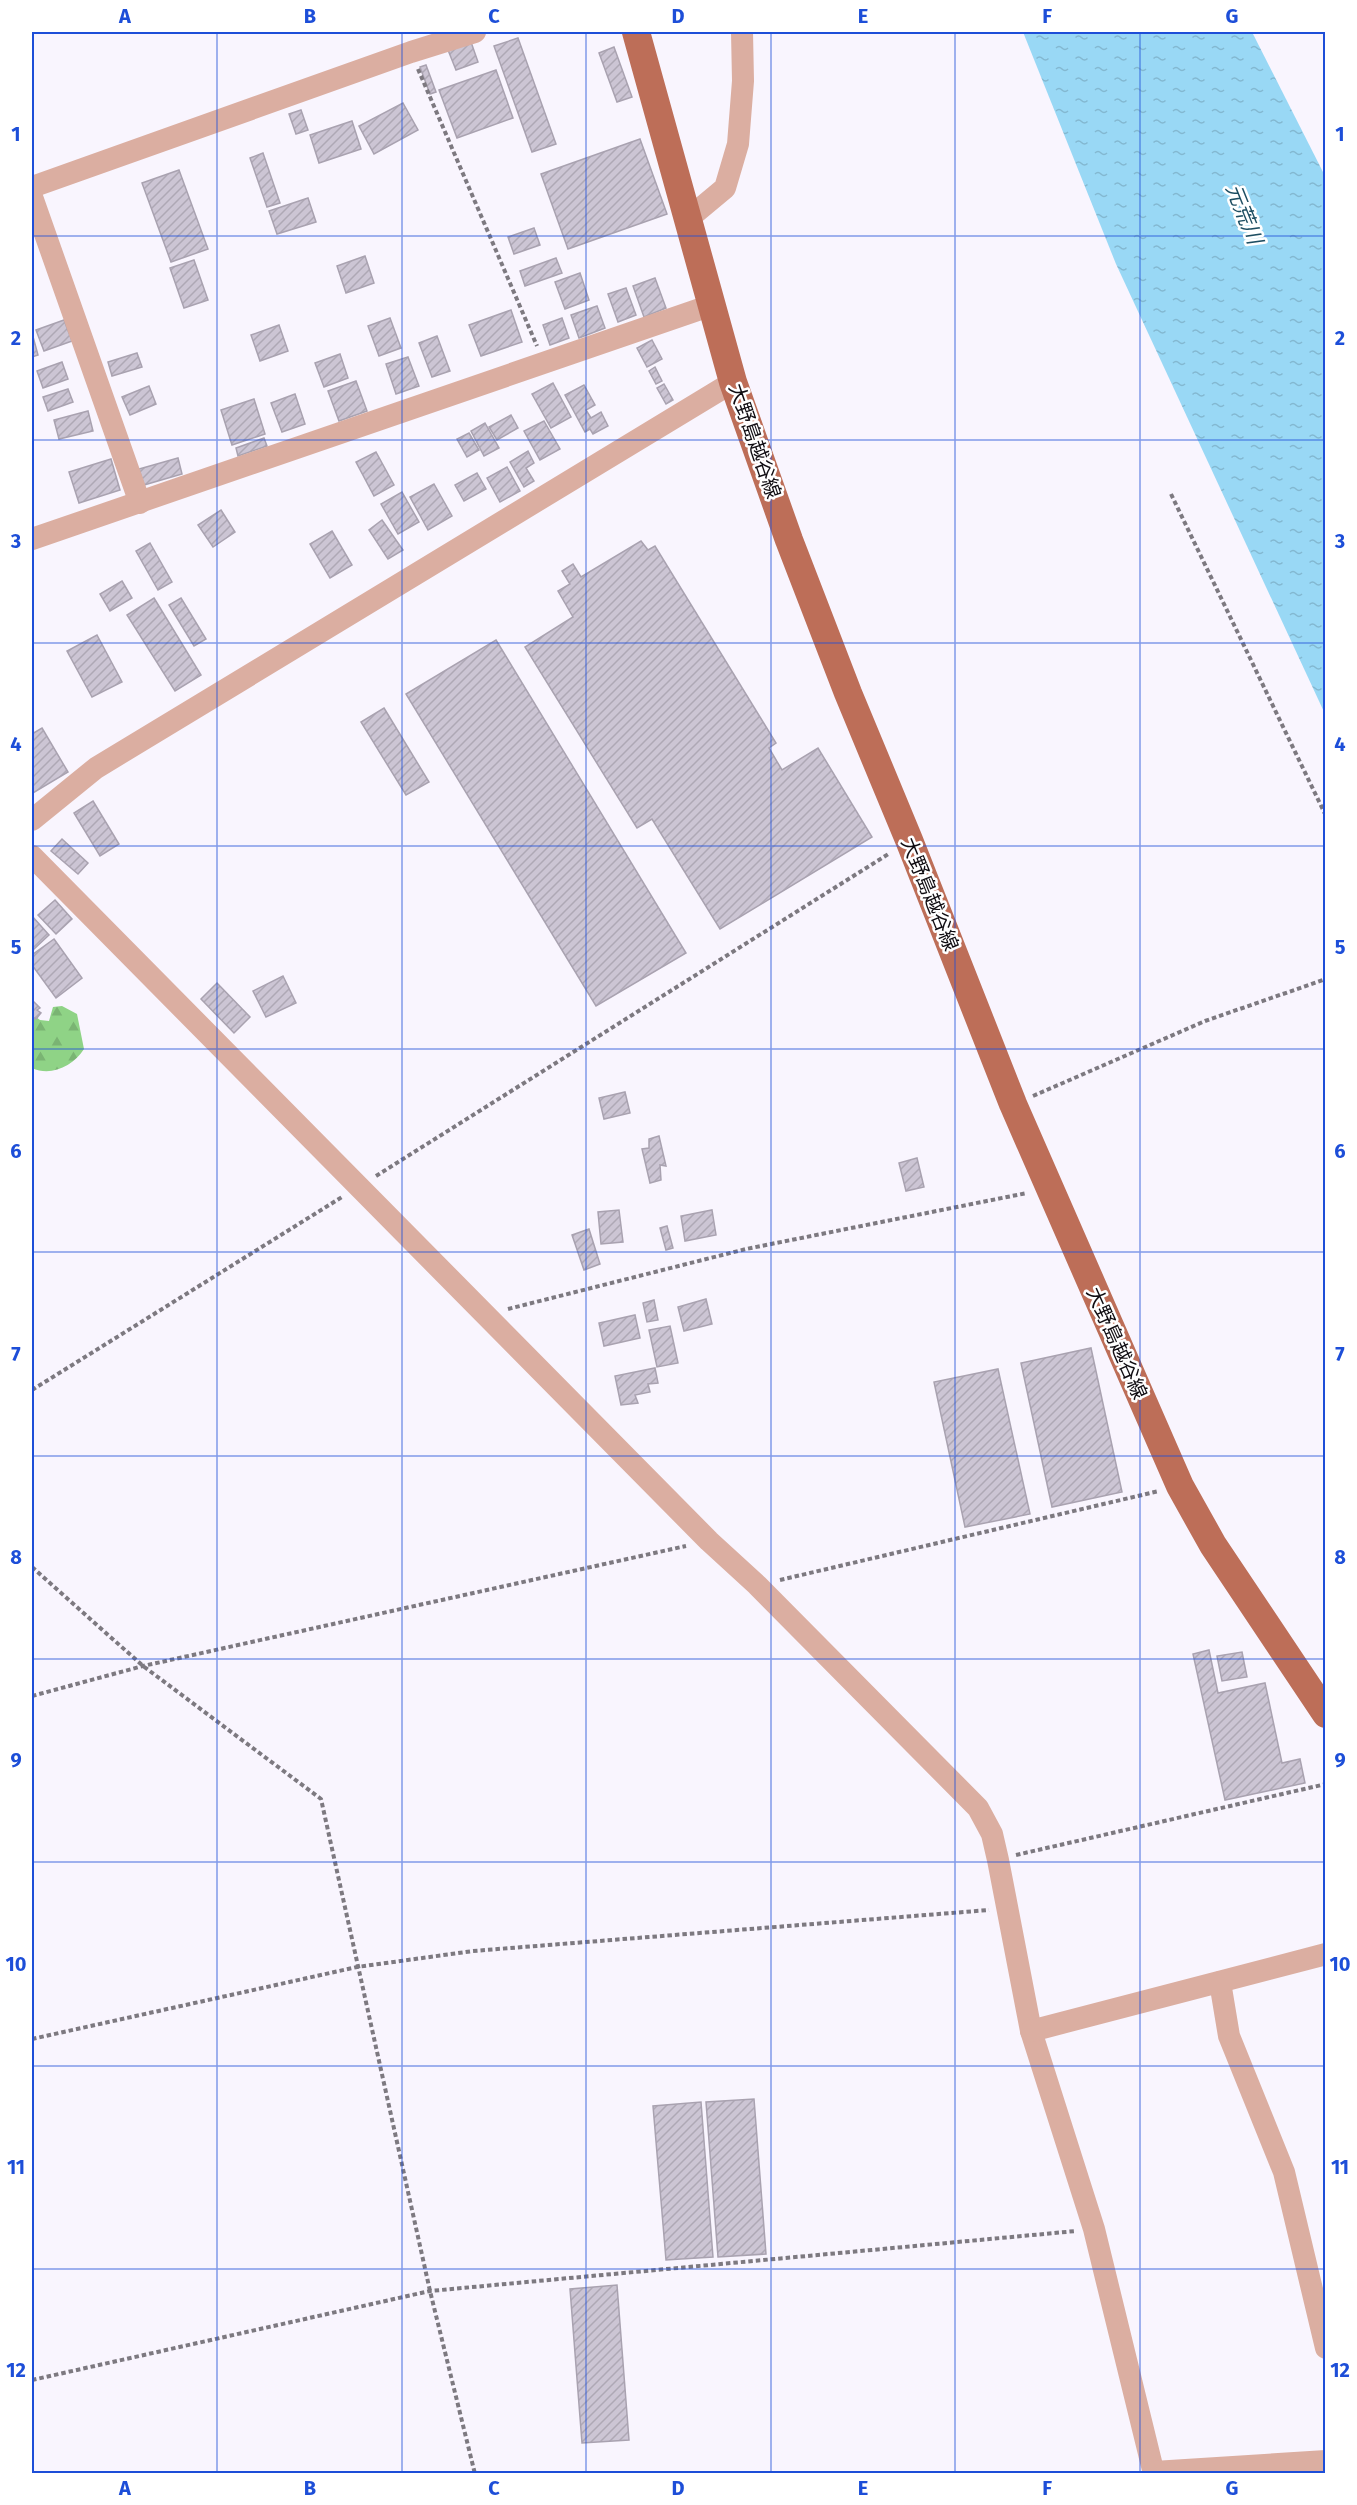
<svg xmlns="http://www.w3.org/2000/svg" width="1357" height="2505" viewBox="0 0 1357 2505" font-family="'Fira Sans','Noto Sans JP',sans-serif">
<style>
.forest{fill:url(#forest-firs)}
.water{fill:url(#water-ripples)}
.building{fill:url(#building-hatch);stroke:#a9a2b0;stroke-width:1.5}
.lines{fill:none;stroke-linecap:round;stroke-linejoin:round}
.path{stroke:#7d7980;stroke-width:4;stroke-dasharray:4.5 3;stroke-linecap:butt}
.minor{stroke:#dbaea1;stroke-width:22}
.major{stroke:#bd6e58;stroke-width:28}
.grid{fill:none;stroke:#1d4ed8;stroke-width:1.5;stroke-opacity:0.55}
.labels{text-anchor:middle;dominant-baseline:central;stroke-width:5;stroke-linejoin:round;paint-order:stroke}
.street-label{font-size:20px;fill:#0f0c11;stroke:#fff}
.water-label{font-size:21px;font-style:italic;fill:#1d4e62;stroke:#fff}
.neatline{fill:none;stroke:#1d4ed8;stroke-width:2}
.grid-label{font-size:20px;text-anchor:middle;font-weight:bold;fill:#1d4ed8}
</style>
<defs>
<pattern id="forest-firs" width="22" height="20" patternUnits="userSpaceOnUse" patternTransform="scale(1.5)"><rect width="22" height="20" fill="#8fd386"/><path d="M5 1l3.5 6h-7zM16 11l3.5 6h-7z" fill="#7ab473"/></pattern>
<pattern id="water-ripples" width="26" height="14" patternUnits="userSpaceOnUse" patternTransform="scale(1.5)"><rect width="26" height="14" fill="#99d8f5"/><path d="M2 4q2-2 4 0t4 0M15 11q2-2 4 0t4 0" fill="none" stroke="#83b8d1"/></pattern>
<pattern id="building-hatch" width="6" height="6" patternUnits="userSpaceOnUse" patternTransform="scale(1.5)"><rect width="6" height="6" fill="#ccc5d4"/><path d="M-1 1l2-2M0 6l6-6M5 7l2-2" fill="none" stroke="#aea8b5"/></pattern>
</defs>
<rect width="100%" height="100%" fill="#f9f5fe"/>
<path class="forest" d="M62 1006 77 1014 84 1049C73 1066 51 1077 32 1068V1014L40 1020 49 1021 53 1007Z"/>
<polygon class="water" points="1023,32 1252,32 1325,176 1325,714 1116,264"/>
<g class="building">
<polygon points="518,38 556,144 532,152 494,46"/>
<polygon points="471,42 478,62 456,70 448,50"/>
<polygon points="614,47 632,97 617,102 599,53"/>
<polygon points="426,65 436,92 430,94 420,67"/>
<polygon points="496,70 513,118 457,138 439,90"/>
<polygon points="403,103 418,130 374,154 359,126"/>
<polygon points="301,110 308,130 296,134 289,114"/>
<polygon points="352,121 361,149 319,163 310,135"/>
<polygon points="640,139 667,214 568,249 541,174"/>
<polygon points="263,153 280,203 267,207 250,158"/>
<polygon points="179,170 208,249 171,262 142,183"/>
<polygon points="308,198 316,222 277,234 269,211"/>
<polygon points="534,228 540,245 514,254 508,237"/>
<polygon points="365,256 374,283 346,293 337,266"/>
<polygon points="556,258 562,273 525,286 520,271"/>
<polygon points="194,260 208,300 184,308 170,268"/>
<polygon points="580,273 589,300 565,309 555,282"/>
<polygon points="655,278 666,308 644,317 633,286"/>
<polygon points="626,288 636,315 618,322 608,294"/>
<polygon points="597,306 605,328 579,338 571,315"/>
<polygon points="511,310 522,342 481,356 469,325"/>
<polygon points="390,318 401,348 379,356 368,326"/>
<polygon points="562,318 569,338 550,345 543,325"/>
<polygon points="64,320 72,341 44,351 36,330"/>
<polygon points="279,325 288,351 260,361 251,335"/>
<polygon points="32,333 38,355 32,357"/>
<polygon points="437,336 450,371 432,377 419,343"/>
<polygon points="652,340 662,359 647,367 637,348"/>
<polygon points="137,353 142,367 112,376 108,362"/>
<polygon points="340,354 348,378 324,387 315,363"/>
<polygon points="408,357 419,386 396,394 386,364"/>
<polygon points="62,362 68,379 43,388 37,371"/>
<polygon points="655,367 662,381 656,384 649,371"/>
<polygon points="356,381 367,411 339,421 328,391"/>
<polygon points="553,383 571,417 551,428 532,394"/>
<polygon points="664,384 673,400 666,404 657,388"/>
<polygon points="584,385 595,405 586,410 591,418 601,412 608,426 593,434 590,429 585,432 565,395"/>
<polygon points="149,386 156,404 130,415 122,397"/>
<polygon points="68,389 73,402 48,411 43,397"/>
<polygon points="295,394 305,424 282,432 271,403"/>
<polygon points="254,399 265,434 232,445 221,410"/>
<polygon points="88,411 93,431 59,439 54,420"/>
<polygon points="511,415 518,428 497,440 489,427"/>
<polygon points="544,421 560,449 540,460 524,431"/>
<polygon points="485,423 499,448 484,456 471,431"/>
<polygon points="469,433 479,450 467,457 457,439"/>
<polygon points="264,438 267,446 238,456 236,448"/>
<polygon points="528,451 534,463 526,468 534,481 524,487 510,462"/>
<polygon points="376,452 394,485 374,496 356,462"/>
<polygon points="178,458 182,474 144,485 139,469"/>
<polygon points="111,459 120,490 79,503 69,472"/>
<polygon points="507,467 520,491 500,502 487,478"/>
<polygon points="477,473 486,489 464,501 455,485"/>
<polygon points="434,484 452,516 428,530 410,497"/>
<polygon points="402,492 419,522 398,534 381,504"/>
<polygon points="221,510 235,532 213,547 198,525"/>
<polygon points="382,520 403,550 388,559 369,530"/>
<polygon points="332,531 352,565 330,578 310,544"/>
<polygon points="641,541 648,550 655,546 776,743 769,748 782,770 818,748 872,837 720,929 652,819 637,828 525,647 573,617 558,591 570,584 562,571 573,564 581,577"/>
<polygon points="150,543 172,582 158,590 136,551"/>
<polygon points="122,581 132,598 110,611 100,594"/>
<polygon points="154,598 201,675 175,691 127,615"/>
<polygon points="181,598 206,639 194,646 169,605"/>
<polygon points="97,635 122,682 92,697 67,651"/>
<polygon points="496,640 686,953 596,1006 406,694"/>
<polygon points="384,708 429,782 406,795 361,722"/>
<polygon points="42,728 68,772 33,793 32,734"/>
<polygon points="93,801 119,844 100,856 74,813"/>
<polygon points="62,839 88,863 78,874 51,851"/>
<polygon points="55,900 72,919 56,934 38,915"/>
<polygon points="32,916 49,935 33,950 32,949"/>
<polygon points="54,939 82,978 56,998 32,965 32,955"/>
<polygon points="283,976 296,1003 266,1017 253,991"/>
<polygon points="217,983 250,1017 234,1033 201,999"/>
<polygon points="32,1000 40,1008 37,1010 41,1013 36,1019 32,1017"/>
<polygon points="625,1092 630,1113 604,1119 599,1098"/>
<polygon points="659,1136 666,1166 660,1165 661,1180 650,1183 642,1149 649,1148 649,1139"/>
<polygon points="917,1158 924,1187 906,1191 899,1163"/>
<polygon points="619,1210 623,1242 601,1244 598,1212"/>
<polygon points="712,1210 716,1235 685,1241 681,1216"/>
<polygon points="667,1226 673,1248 666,1250 660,1228"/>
<polygon points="589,1229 600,1264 584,1270 572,1235"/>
<polygon points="706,1299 712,1324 684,1331 678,1307"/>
<polygon points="654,1300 658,1320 647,1322 643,1303"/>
<polygon points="635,1315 640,1338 604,1346 599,1323"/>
<polygon points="670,1326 678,1363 657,1367 649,1330"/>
<polygon points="1091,1348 1122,1492 1052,1507 1021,1363"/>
<polygon points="655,1368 658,1383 648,1384 650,1392 635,1395 638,1403 621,1405 615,1376"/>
<polygon points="998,1369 1030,1514 965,1527 934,1382"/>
<polygon points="1209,1650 1218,1693 1265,1683 1282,1763 1300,1759 1305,1783 1225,1800 1193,1654"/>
<polygon points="1242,1652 1247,1677 1222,1681 1217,1656"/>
<polygon points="754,2099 766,2254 718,2257 706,2102"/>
<polygon points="701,2102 713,2257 666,2260 653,2106"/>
<polygon points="617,2285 629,2440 582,2443 570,2289"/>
</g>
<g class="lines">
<g class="path">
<polyline points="418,69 537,346"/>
<polyline points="1171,494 1326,816"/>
<polyline points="1033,1096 1205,1021 1326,979"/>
<polyline points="376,1176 890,853"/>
<polyline points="508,1309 746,1249 1027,1193"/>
<polyline points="32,1390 342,1197"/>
<polyline points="32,1567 143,1666 321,1799 430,2291 475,2474"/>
<polyline points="780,1580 1159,1491"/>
<polyline points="32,1696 143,1666 686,1546"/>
<polyline points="1016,1855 1326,1784"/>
<polyline points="32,2039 357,1967 473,1951 989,1910"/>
<polyline points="32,2380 430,2291 1076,2231"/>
</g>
<g class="minor">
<polyline points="32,187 411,52 475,32"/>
<polyline points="32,197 140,503"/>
<polyline points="689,218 725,188 738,144 743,81 742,32"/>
<polyline points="32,539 712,305"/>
<polyline points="32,820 96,768 733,382"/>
<polyline points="32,856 709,1541 757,1585 978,1808 992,1834 998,1860 1031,2031 1094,2229 1154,2474"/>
<polyline points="1220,1982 1229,2036 1284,2172 1326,2348"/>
<polyline points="1031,2031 1326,1954"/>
<polyline points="1154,2472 1326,2461"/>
</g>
<polyline class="major" points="636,32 733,382 789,540 848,693 909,840 1013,1104 1180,1486 1213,1545 1326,1714"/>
</g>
<path class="grid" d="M217 32V2474M402 32V2474M586 32V2474M771 32V2474M955 32V2474M1140 32V2474M32 236H1326M32 440H1326M32 643H1326M32 846H1326M32 1049H1326M32 1252H1326M32 1456H1326M32 1659H1326M32 1862H1326M32 2066H1326M32 2269H1326"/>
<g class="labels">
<g class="street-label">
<text transform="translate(755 441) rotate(71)">大野島越谷線</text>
<text transform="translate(930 894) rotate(68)">大野島越谷線</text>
<text transform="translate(1117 1343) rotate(66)">大野島越谷線</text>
</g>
<g class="water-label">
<text transform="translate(1244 214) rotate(68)">元荒川</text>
</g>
</g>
<rect width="1357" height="2505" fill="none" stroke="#ffffff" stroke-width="66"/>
<rect x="33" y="33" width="1291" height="2439" class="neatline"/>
<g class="grid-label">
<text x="125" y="23">A</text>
<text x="310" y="23">B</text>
<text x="494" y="23">C</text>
<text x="678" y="23">D</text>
<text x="863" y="23">E</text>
<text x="1047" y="23">F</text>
<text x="1232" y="23">G</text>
<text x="16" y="141">1</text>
<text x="1340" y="141">1</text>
<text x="16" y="345">2</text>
<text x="1340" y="345">2</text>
<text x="16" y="548">3</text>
<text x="1340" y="548">3</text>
<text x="16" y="751">4</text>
<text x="1340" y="751">4</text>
<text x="16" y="954">5</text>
<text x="1340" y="954">5</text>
<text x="16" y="1158">6</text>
<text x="1340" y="1158">6</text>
<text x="16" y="1361">7</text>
<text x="1340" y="1361">7</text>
<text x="16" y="1564">8</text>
<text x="1340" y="1564">8</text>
<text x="16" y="1767">9</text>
<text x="1340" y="1767">9</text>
<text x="16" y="1971">10</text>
<text x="1340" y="1971">10</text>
<text x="16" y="2174">11</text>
<text x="1340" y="2174">11</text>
<text x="16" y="2377">12</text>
<text x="1340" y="2377">12</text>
<text x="125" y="2495">A</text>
<text x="310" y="2495">B</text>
<text x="494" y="2495">C</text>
<text x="678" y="2495">D</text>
<text x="863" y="2495">E</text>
<text x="1047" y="2495">F</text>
<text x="1232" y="2495">G</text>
</g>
</svg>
